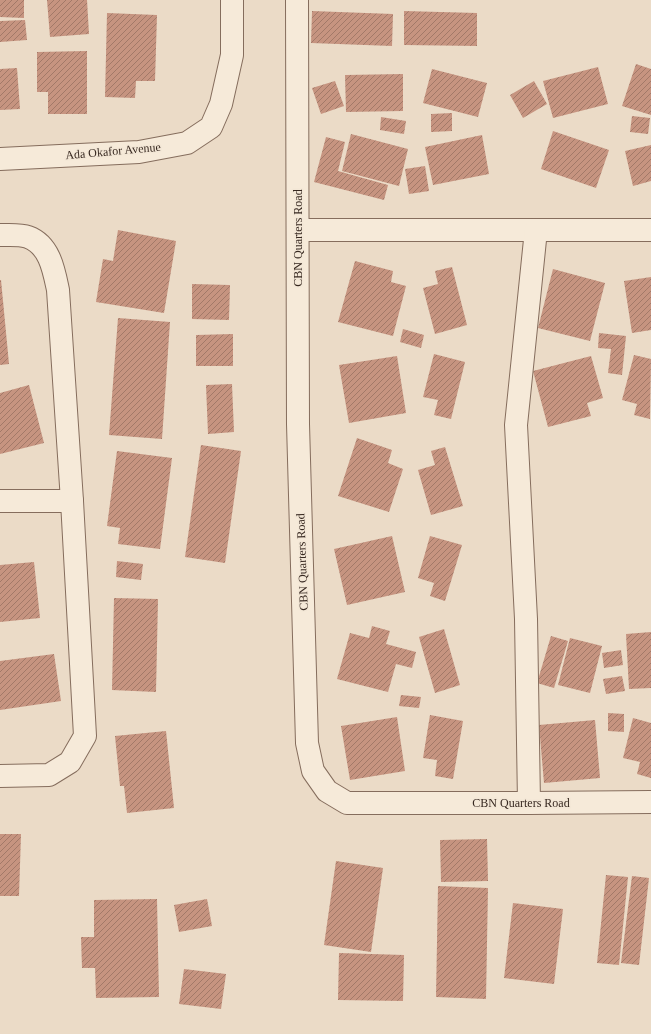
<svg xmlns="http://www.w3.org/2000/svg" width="651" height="1034" viewBox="0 0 651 1034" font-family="Georgia,serif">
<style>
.building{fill:url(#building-hatch)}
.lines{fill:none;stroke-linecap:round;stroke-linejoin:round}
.street-casing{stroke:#856d5d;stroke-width:24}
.street{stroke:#f6ead9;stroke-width:22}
.labels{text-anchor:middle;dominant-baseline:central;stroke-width:3;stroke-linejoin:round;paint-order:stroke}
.street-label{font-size:12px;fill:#372820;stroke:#f3e7d6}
</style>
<defs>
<pattern id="building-hatch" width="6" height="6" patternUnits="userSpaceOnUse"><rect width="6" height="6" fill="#c69480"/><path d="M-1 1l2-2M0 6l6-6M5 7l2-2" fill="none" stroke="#a27968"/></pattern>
</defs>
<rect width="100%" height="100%" fill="#ebdbc7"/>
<g class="building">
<polygon points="0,0 24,0 24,18 0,17"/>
<polygon points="47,0 87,0 89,34 50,37"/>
<polygon points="312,11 393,14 392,46 311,43"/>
<polygon points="404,11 477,13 477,46 404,45"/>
<polygon points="107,13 157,15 155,81 136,81 135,98 105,97"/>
<polygon points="25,20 27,40 0,42 0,21"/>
<polygon points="87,51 87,114 48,114 48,92 37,92 37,52"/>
<polygon points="636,64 651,69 651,115 622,106"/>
<polygon points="598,67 608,104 553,118 543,81"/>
<polygon points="17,68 20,109 0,110 0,69"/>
<polygon points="432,69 487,83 478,117 423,103"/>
<polygon points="403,74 403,111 346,112 345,75"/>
<polygon points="335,81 344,106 321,114 312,88"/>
<polygon points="534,81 547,104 523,118 510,95"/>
<polygon points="452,113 452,131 431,132 431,114"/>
<polygon points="632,116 650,118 648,134 630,132"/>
<polygon points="381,117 406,121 404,134 380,130"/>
<polygon points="553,131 609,150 596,188 541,169"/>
<polygon points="351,134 408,149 399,186 342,171"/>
<polygon points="482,135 489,174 433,185 425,147"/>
<polygon points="326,137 345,142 338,171 388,185 384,200 314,182"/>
<polygon points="651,145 651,181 633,186 625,151"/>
<polygon points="425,166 429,191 409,194 405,169"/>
<polygon points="118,230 176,241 164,313 96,302 103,259 113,261"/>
<polygon points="355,261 393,271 391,282 406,286 393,336 338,322"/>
<polygon points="452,267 467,325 435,334 423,288 438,284 435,271"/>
<polygon points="553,269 605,283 590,341 538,328"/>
<polygon points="651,277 651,330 632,333 624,281"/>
<polygon points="0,280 1,280 9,364 0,365"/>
<polygon points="192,284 230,285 229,320 192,319"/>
<polygon points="118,318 170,322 162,439 109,435"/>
<polygon points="403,329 424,335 421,348 400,342"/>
<polygon points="599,333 626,336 622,375 608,373 611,349 598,348"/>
<polygon points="233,334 233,366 196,366 196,335"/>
<polygon points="434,354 465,362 451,419 434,415 438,400 423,397"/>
<polygon points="634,355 651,359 650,419 634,415 637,404 622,400"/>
<polygon points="397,356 406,413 349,423 339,365"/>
<polygon points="591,356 603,398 587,403 591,416 548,427 533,371"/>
<polygon points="232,384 234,432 208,434 206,385"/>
<polygon points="29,385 44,443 0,454 0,393"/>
<polygon points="357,438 392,450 388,463 403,469 389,512 338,496"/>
<polygon points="201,445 241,451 225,563 185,557"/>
<polygon points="445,447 463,506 431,515 418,470 435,465 431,451"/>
<polygon points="117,451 172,458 160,549 118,544 120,528 107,526"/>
<polygon points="392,536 405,592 347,605 334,549"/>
<polygon points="430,536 462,545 445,601 430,596 434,583 418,578"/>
<polygon points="117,561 143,564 141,580 116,577"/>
<polygon points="34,562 40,618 0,622 0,565"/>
<polygon points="114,598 158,599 156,692 112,690"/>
<polygon points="372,626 390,631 386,644 416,652 412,668 396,664 388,692 337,679 350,633 369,638"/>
<polygon points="444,629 460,685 435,693 419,637"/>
<polygon points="651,632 651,688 629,689 626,634"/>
<polygon points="551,636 568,641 554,688 537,683"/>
<polygon points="570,638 602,646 590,693 558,685"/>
<polygon points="621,650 623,665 604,668 602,653"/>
<polygon points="54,654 61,701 0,710 0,661"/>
<polygon points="622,676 625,691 606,694 603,679"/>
<polygon points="401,695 421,697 419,708 399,706"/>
<polygon points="608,713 624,714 624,732 608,731"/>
<polygon points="430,715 463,721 453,779 435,776 437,760 423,758"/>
<polygon points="397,717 405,771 350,780 341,726"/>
<polygon points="633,718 651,723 651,778 637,774 640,762 623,758"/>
<polygon points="595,720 600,778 544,783 539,725"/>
<polygon points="166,731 174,808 127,813 124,786 120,786 115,736"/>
<polygon points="0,834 21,834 19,896 0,896"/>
<polygon points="487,839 488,881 441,882 440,840"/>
<polygon points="336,861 383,868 371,952 324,945"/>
<polygon points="606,875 628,877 619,965 597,963"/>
<polygon points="632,876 649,878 639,965 621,963"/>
<polygon points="438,886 488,888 486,999 436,997"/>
<polygon points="157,899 159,997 96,998 95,968 82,968 81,937 94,937 94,900"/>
<polygon points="207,899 212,926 179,932 174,905"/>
<polygon points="513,903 563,909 554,984 504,978"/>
<polygon points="339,953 404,955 403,1001 338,1000"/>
<polygon points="184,969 226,974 221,1009 179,1004"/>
</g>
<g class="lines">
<g class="street-casing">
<g id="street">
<polyline points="297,0 298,424 307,743 313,771 327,791 347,803 529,803 651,802"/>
<polyline points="0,159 139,152 187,143 211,127 221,104 232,55 232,0"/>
<polyline points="298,230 651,230"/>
<path d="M0 235C9 235 20 234 28 237 50 245 54 271 58 290L72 501 85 736 70 762 49 775 0 776"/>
<polyline points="0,501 72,501"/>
<polyline points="529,803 526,619 516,425 536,230"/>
</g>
</g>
<use href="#street" class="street"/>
</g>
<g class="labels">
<g class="street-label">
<text transform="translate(113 151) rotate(-5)">Ada Okafor Avenue</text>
<text transform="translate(298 238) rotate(-90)">CBN Quarters Road</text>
<text transform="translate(302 562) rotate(-92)">CBN Quarters Road</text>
<text x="521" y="803">CBN Quarters Road</text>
</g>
</g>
</svg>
